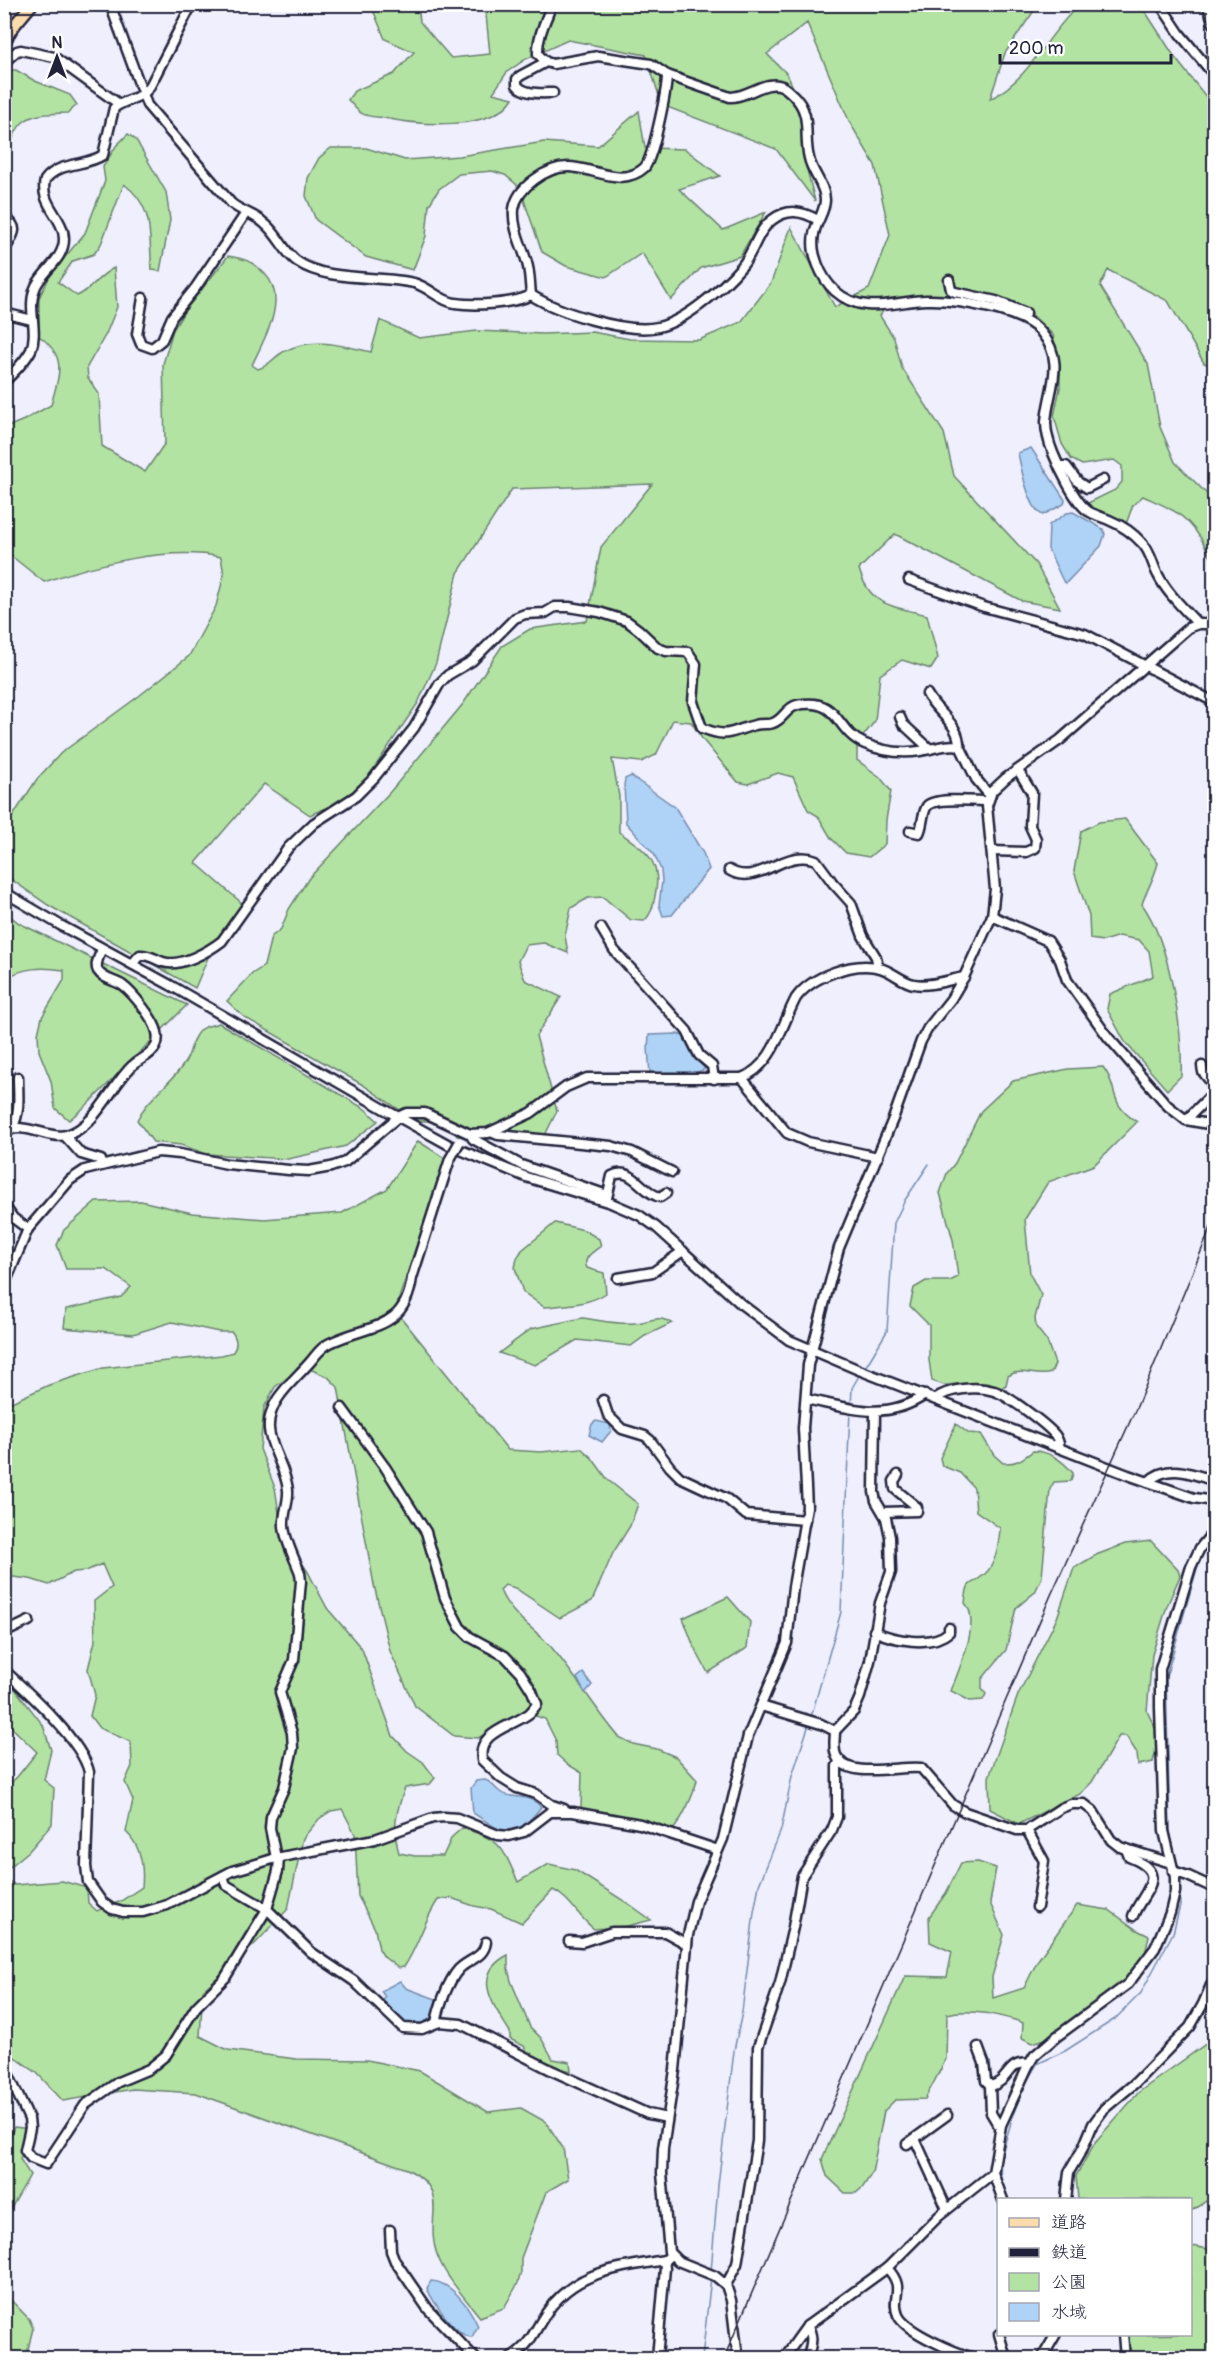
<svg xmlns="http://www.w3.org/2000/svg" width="1219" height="2363" viewBox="0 0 1219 2363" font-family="Pangolin,'Klee One',sans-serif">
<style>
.green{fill:#b3e3a3;stroke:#6a826f;stroke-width:1.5}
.water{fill:#aed3f7;stroke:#768cac;stroke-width:1.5}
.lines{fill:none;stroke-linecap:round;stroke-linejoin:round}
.stream{stroke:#768cac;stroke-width:1.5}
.minor-casing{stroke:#22223b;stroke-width:13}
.major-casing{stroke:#22223b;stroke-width:15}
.minor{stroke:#fff;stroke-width:8}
.major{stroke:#fcdcac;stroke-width:10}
.rail{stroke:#22223b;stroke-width:1.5}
.minor-bridge-casing{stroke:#22223b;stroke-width:13;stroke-linecap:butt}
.minor-bridge{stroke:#fff;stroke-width:8}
</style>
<rect width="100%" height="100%" fill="#efeffe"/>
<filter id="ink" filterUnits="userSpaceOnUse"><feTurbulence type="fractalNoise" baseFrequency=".0167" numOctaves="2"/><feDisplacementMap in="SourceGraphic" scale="12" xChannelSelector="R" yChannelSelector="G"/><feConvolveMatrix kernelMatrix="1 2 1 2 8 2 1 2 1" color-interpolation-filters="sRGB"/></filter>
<g filter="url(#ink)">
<g class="green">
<path d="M371 5H418L420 22 451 58 490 54 485 5H1038L1005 53 990 99C1032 77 1046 35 1079 5H1141L1176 59 1207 98 1214 92V366L1204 363 1168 301 1108 270 1100 286 1148 364 1160 427 1175 462 1214 501V562C1209 555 1205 545 1200 537 1183 512 1169 508 1143 496L1133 505 1126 524 1084 505 1115 490 1122 482V466L1114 460 1082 465 1071 459 1062 444 1054 416 1060 388V365L1053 335 1023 306 931 296 894 298 887 303 880 316 894 338 902 368 944 433 954 476 1036 564 1060 608 1022 601 895 534 859 569C870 607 893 606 927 615L938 658 931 669 902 660 880 675 875 721 857 744V760L880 777 891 791 886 820 885 844 869 857 846 853 831 838 818 816 808 810 793 777 778 773 748 784 738 782 703 740 691 722 673 720 656 755 641 762 612 759 619 796V832C645 850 663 861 655 896 653 906 652 914 644 921L631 920 603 897 588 898 571 908 565 936 568 953 544 943 526 945 518 961 525 980 561 997 536 1036 557 1111 541 1143 457 1136 446 1121H416L363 1085 244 1017 227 1001 252 974 264 966 271 937 281 929 289 909 309 878 390 792 463 704 502 646 530 629 587 621 601 547 652 484 512 489 458 573 436 663 418 703 368 777 343 800 310 815 264 784 196 863 244 905 216 939 195 988 48 905 5 875V828L37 779 61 753 139 696 189 656 216 606 224 575 221 557C169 546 94 564 44 582L5 551V428L24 420 51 405C59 375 68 357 39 336V298L51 274 85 233 105 181 103 167 116 146 128 134 136 140 166 192 170 220 160 271 152 270C148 236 156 208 124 184L101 244 94 254 73 261 58 282 77 296C91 290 99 275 114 268L117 307 106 334 87 367 88 378 99 394 102 446 145 472 165 443 163 364 173 330 184 312 228 256C246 259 252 261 265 274 289 299 264 339 252 365L258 369C270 366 274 356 285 351 313 336 343 346 371 352L380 320 419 338 477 331 543 334 592 332 630 339 699 340 741 322 771 283 791 227 835 307 869 289 890 235 875 165 850 123 807 23 767 54 787 74 801 105 803 154 815 201 776 149 662 105 646 55 568 40 526 59 507 72 493 93 513 98C493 132 418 125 384 118 378 117 367 117 361 113 357 111 352 104 348 100L354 91 394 74 414 52 385 39Z"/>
<path d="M5 70H16L35 81 70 95 77 105 68 113C23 114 19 117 5 160Z"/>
<polygon points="639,111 645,148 685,149 720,176 679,189 723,230 766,212 740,256 701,268 671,300 642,253 606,277 566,266 542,252 524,200 516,184 505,175 492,171 459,174 439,189 429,205 426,236 413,270 366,257 316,220 306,196 308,178 319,158 326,152 331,148 366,148 405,160 460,156 544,142 598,146"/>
<path d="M1125 819 1158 863C1154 879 1147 889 1142 904 1170 943 1183 1028 1181 1076L1167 1090 1125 1042 1107 1009 1110 994 1153 976 1149 951 1139 940 1119 936 1103 941 1090 939 1089 916 1074 871 1081 831 1099 822Z"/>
<path d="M5 912 19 923 187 1005 86 1106 69 1120 55 1108 51 1081 39 1051 38 1034 42 1017 64 980V970C42 967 23 967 5 979Z"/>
<path d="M219 1023 365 1109 378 1121 346 1146 288 1159 207 1154 181 1145 153 1142 137 1120C148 1097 172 1084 185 1062 192 1052 191 1037 201 1029 205 1026 214 1025 219 1023Z"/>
<path d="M1103 1067C1120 1088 1106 1102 1137 1122L1094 1165 1048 1182 1025 1219 1030 1274 1041 1295 1035 1318 1036 1327 1047 1341 1055 1364 1051 1373C1036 1378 1022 1367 1008 1376L1006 1385 1001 1388 961 1384 944 1385 932 1381 929 1360V1325L910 1306 914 1288 926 1281H950L958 1277 953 1240 940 1193 947 1173 955 1163 981 1111 1013 1081 1068 1069Z"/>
<path d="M418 1141 446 1159 395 1310 508 1450 541 1452 581 1448 592 1458 608 1480 638 1504 630 1526 613 1553 592 1601 560 1618 515 1588 505 1585 500 1590C510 1616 534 1627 552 1648 576 1676 595 1709 619 1737L633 1744 657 1749 676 1757 697 1780C694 1794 682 1820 672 1831L636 1820 581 1809 582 1773 567 1764 557 1755 556 1741 545 1719 536 1716 516 1717 478 1738 454 1736 415 1706 390 1651 374 1585 338 1387 328 1377 303 1366 275 1387 264 1408 260 1449 275 1488 282 1532 308 1572 327 1608 362 1649 393 1736 407 1751 423 1762 435 1778 430 1784 405 1788C396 1812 392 1828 399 1853L415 1856H443L452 1837 462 1828C502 1841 501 1844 518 1882L549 1864 575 1870 632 1906 651 1920 627 1926 594 1929C579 1918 570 1898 553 1890L522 1923 491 1909 474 1906 451 1898 438 1900C424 1920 418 1947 404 1967L398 1968 384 1957 379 1949 375 1929 358 1896 355 1834 342 1809 331 1811 319 1819 303 1838 288 1909 253 1946 203 1990 200 2036 228 2050 296 2059 367 2060 420 2071 488 2112 521 2108 546 2122 563 2148 568 2179 546 2192 521 2258V2272L518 2283 504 2308 480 2317C465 2298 447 2279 438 2257 422 2217 454 2193 407 2169L196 2093 133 2089 63 2101 37 2073 5 2050V1879L15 1885 62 1881 87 1888 88 1903 97 1911 121 1901 142 1887C144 1867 141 1846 126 1832L133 1800 125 1782 132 1766 131 1742 99 1728 90 1716 95 1695 88 1669 95 1641 94 1601 112 1587 102 1564 86 1571 74 1572 49 1585 30 1579 5 1576V1405L49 1385 103 1368 222 1355 233 1352C238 1345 237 1339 232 1332H219L172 1322 133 1334 64 1328 66 1309 121 1297 131 1287 106 1269H66L57 1245 64 1230 96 1202 141 1201 192 1213 264 1219 342 1213 387 1189Z"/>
<path d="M555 1223 584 1230 599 1239 601 1246C593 1252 582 1258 587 1268L604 1273 606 1293C589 1305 564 1305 544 1307L523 1292 515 1268 517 1258 522 1250Z"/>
<path d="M582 1318C599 1320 619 1325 635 1323 652 1322 655 1314 672 1323L645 1336 631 1346 577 1340 535 1365 499 1353 531 1329Z"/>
<path d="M956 1424 968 1433 981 1434 994 1455 1003 1463C1017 1464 1022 1459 1033 1451 1049 1451 1063 1461 1073 1473L1071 1481 1054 1482 1050 1489 1042 1577 1035 1592 1016 1608 1006 1650 982 1679V1689L986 1694 983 1700 970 1701 951 1691C958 1670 982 1622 965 1603 968 1577 969 1588 985 1574 996 1564 999 1543 1000 1528L976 1511 974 1488 960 1473 942 1466 940 1458Z"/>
<polygon points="1151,1541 1178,1570 1180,1576 1167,1606 1152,1655 1147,1711 1159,1736 1153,1762 1138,1765 1137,1753 1126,1736 1119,1736 1092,1782 1080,1794 1019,1824 990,1809 989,1777 1018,1695 1057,1618 1074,1568 1096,1555 1125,1544"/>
<polygon points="728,1597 750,1622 747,1648 708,1673 694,1647 683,1618"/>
<polygon points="5,1676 43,1725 51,1750 44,1780 54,1788 52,1824 29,1851 5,1871 5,1788 17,1777 37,1752 5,1721"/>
<path d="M978 1862 996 1868 990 1903 1004 1935 992 1977 993 1998 1024 1988 1038 1960 1077 1905 1109 1910 1137 1930 1149 1936 1144 1959 1127 1983 1045 2039 1033 2043 1022 2038 1023 2023C1002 2015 969 2008 947 2014L946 2059 925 2099 895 2100 884 2111 872 2173 863 2187 856 2193H845L827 2176 822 2159 905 1976 947 1977 952 1952 930 1942 929 1917 946 1893 961 1863Z"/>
<path d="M508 1955V1969L511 1981 530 2027 541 2038 553 2059 570 2062 571 2071 542 2063 529 2055 524 2046 510 2039V2032C495 2007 469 1975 508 1955Z"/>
<polygon points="1214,2038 1214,2187 1208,2200 1191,2211 1190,2200 1078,2199 1076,2176 1096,2141 1139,2092"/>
<polygon points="14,2127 30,2129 20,2159 30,2175 5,2219 4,2152"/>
<polygon points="1191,2246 1214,2250 1214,2358 1129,2358 1129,2335 1190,2334"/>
<polygon points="4,2293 29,2319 33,2328 26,2358 5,2358"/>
</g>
<g class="water">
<path d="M1031 448 1065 500 1064 504 1043 515C1029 510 1021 468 1018 453Z"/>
<polygon points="1073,512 1103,529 1105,534 1101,546 1066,583 1063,581 1048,549 1049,525 1067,513"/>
<polygon points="631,776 675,807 703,853 709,869 672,915 663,916 659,905 662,881 661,870 654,854 626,823 624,785 625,779"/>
<polygon points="677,1034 684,1036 692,1053 705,1069 689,1076 650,1074 648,1048 649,1035"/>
<polygon points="596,1421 610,1424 611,1431 602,1442 589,1435 592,1424"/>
<polygon points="583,1673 592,1685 585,1693 577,1678"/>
<path d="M485 1780C492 1782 494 1788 500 1792 512 1800 530 1793 541 1807 513 1842 508 1836 473 1813L471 1788 476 1781Z"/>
<path d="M400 1981 406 1988 436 1999C437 2016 424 2030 407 2024 397 2021 389 2008 383 2001L385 1997 381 1991Z"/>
<path d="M431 2281C451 2281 470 2308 478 2326L472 2337C458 2338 432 2301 427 2288Z"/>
</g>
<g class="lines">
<g class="stream">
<polyline points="865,1368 887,1331 894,1223 905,1200 929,1164"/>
<polyline points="851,1406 852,1388 860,1374"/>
<polyline points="811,1717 841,1612 850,1411"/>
<polyline points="1178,1870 1170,1832 1166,1677 1200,1558 1214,1539"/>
<polyline points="1009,2200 1001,2180 1000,2161 1013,2115 1024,2086 1037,2064 1065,2051 1115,2019 1141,1993 1173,1933 1180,1906 1179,1880"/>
<polyline points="711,2272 718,2185 734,2051 742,2012 754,1912 759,1885 781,1830 792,1776 809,1724"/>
<polyline points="1053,2347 1061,2334"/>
<polyline points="702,2358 711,2277"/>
</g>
<g class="minor-casing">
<g id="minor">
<path d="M110 4 147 105 231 203C241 212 255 214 265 224 278 234 285 254 298 262 327 282 380 275 414 283 429 287 440 301 455 303 475 306 514 304 531 295"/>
<path d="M552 4C546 20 537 37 538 54L546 62 553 64 598 56 651 64 667 75 730 97C747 98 765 79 782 86 786 88 790 92 793 95 813 114 803 135 809 158 812 173 825 185 825 200 825 212 816 222 814 234 810 253 821 278 835 291 863 316 895 301 926 300 955 299 1022 310 1041 332 1067 363 1048 389 1046 422 1046 433 1049 443 1053 453 1059 468 1075 502 1088 511 1094 515 1102 517 1109 520 1121 525 1133 533 1142 543 1151 552 1152 564 1158 575 1167 593 1184 609 1198 624"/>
<polyline points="1160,4 1180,34 1214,75"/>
<polyline points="1207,4 1214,24"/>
<polyline points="4,62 17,51 21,50 54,57 119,104"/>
<path d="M546 62 520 76 517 79V85C525 95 542 93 553 93"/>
<path d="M667 75C667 89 653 160 644 168 622 188 593 167 568 167 547 167 517 187 514 209 512 230 524 248 528 267 530 276 530 286 531 295 558 312 626 334 658 327 686 321 724 287 742 266 754 252 757 231 772 220 788 208 802 211 818 220"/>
<path d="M4 217C22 228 12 236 4 251"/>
<polyline points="949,280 951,290 955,292 996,301 1026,313"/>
<polyline points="143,298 137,334 141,344 152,348 162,340 172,317 196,287 246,213"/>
<polyline points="4,311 12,315 32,320"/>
<path d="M4 382C14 372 25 362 31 350 39 329 26 307 36 286 44 270 64 259 64 239 64 217 39 204 45 180 59 161 85 167 103 155L114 108C125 99 141 99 149 88L192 4"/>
<polyline points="1059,466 1066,466 1078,482 1087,488 1103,480"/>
<polyline points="909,580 984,607 1085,634 1214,702"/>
<path d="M927 694C936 712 960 724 959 746"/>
<polyline points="900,717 903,724 930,749"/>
<path d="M910 831 919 833C923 826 922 813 927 806 935 797 976 801 988 801"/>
<polyline points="992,851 1026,852 1035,848 1036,839 1030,826 1032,793 1018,770"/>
<path d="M729 870C758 888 785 847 816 860L833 883 851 903 863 936 876 957 878 967"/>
<polyline points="4,892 60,925 170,985 384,1109 451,1146 526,1177 611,1203 639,1215 656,1227 741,1304 789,1340 859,1370 1128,1475 1194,1498 1214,1501"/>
<polyline points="992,916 1048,941 1060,960 1067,980 1108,1037 1168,1106 1186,1120 1214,1125"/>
<polyline points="601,928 614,950 687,1031 699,1055 712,1066 714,1079"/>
<path d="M132 964 140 955C151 955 154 959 163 962 180 968 209 951 222 941L288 848 314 823 356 796 374 778 414 728 440 683 448 675 472 661 515 618 525 614 545 613 555 607H569L599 612 627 621 639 630 658 648 666 651 688 652 696 664 693 702 702 728C729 739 730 731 755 725 761 723 768 725 773 723 785 719 786 705 803 704 840 700 835 731 865 744 882 751 901 754 920 751 933 749 947 743 960 746L976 779 990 796"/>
<polyline points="1202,1066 1203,1072 1214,1086"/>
<polyline points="742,1078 787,1133 808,1142 878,1157"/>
<polyline points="1186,1120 1214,1092"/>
<path d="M12 1128C21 1113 18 1094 18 1077"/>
<polyline points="491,1132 498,1135 611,1146 632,1152 672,1172"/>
<path d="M4 1133C22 1119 48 1140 66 1135 96 1127 111 1086 132 1066 139 1059 151 1056 156 1046 158 1042 158 1037 157 1032 154 1019 133 993 122 985 114 980 103 979 98 971 94 964 100 955 102 949"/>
<polyline points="470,1134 473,1139 521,1165 607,1195"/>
<polyline points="65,1136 81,1154 101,1160 102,1164"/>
<path d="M607 1198 612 1176C632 1165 642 1193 660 1197L666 1193"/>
<polyline points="4,1205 13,1218 28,1229"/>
<polyline points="618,1278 653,1272 683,1251"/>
<path d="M4 1286 28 1229 70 1180 85 1170 158 1152 180 1154 227 1164 289 1170 309 1171 331 1167 345 1162 398 1117 407 1113H425L470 1134 488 1133 531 1113 566 1087 587 1078H742C774 1065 781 1026 796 998 812 976 854 961 880 968 892 971 902 982 914 984 929 987 949 980 964 977"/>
<path d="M806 1399C850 1408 885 1422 925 1395"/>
<path d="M935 1399C949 1388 977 1386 994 1391 1006 1394 1047 1425 1055 1435 1058 1439 1059 1443 1060 1448"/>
<polyline points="603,1400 608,1415 622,1429 645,1436 650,1440 670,1467 680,1477 727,1499 746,1515 805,1520"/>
<path d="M342 1408 385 1467 426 1532 445 1598 460 1627 470 1637 505 1656 520 1672 532 1691 537 1704C534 1708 531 1713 527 1715 510 1727 477 1732 482 1760L501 1778 517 1788 536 1794 552 1805 564 1809"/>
<path d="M1148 1482C1168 1463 1192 1473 1214 1481"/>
<polyline points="883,1512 917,1511 917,1507 895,1489 894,1481 898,1475"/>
<path d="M874 1631C893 1640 931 1648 949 1632V1628"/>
<polyline points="4,1633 29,1621"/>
<path d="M4 1670C28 1692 82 1741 89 1772L86 1866 88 1882 102 1902 112 1909 123 1912H143L167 1905 232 1871 253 1865 276 1858 375 1839 433 1818 444 1817 457 1818 498 1835 509 1836 524 1832 550 1812H573L640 1824 718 1850"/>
<path d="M761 1706 821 1724 835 1731C835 1738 833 1748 836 1755 846 1781 900 1765 921 1768L953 1805 965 1812 1017 1830H1027L1061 1808 1071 1804H1084L1093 1811 1111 1840 1120 1847 1171 1863"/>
<polyline points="835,1731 854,1711 860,1697 870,1661 880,1603 891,1572 890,1537 886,1518 876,1501 874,1492 875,1412"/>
<polyline points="1027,1830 1044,1861 1037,1907"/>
<path d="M1126 1849 1129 1857C1172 1874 1142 1892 1133 1916"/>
<path d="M276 1858 270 1828 271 1817 284 1788 293 1748 292 1733 280 1692 294 1660 301 1581 300 1573C295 1559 285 1541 284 1526 283 1514 289 1502 288 1490 286 1469 270 1447 269 1429 267 1400 294 1381 311 1361 317 1354 321 1347 330 1343 369 1324 405 1331 412 1278L450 1159"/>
<polyline points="1173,1871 1188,1876 1214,1888"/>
<polyline points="223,1876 226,1885 267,1909 311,1952 354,1981 403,2028 422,2029 439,2022 461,2024 553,2071 648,2114 667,2118"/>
<polyline points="569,1941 582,1942 612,1932 665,1932 687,1944"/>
<path d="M436 2023C439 2007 448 1981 459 1969 469 1959 484 1958 486 1942"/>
<path d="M978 2047 984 2063 986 2081 991 2086C1010 2081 1007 2060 1029 2064"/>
<polyline points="4,2065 29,2119 30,2128 25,2150 31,2158 46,2164 85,2105 118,2082 149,2069 166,2055 196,2007 225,1978 267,1909 278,1871 279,1858"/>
<polyline points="990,2086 991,2113 1000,2128"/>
<polyline points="915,2139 947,2209"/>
<polyline points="907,2144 947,2115"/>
<polyline points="1003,2200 993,2173 1001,2125 1028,2066 1034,2056 1056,2037 1128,1984 1155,1948 1170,1913 1175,1892 1175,1877 1164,1831 1160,1707 1160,1669 1191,1567 1200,1548 1214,1531"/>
<polyline points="1066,2200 1069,2172 1083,2148 1093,2124 1104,2109 1135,2083 1190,2027 1203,2004 1214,1978"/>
<polyline points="390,2230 391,2251 395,2261 428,2309 475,2358"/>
<path d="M887 2268C907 2289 890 2297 898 2315 905 2332 957 2353 974 2358"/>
<polyline points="726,2285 737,2264 757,2141 758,2047 780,1983 793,1927 802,1876 832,1830 837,1817 837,1766 840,1760"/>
<path d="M807 2326C815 2337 810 2347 808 2358"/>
<polyline points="999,2334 1006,2358"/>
<polyline points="1123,2334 1125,2358"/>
<path d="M510 2358C532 2344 533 2332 547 2312 576 2270 619 2268 665 2260L671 2255"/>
<polyline points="657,2358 665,2268 664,2260"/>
<polyline points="738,2358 731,2300 726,2285 715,2276 678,2261 669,2252 662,2173 663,2148 675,2070 688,1935 696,1901 723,1839 748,1736 787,1643 793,1587 807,1507 803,1428 808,1365 839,1248 893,1119 921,1041 928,1028 951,999 964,977 992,916 995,889 987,806 992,791 1006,778 1060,740 1188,628 1198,624 1214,624"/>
<polyline points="784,2358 807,2326 887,2268 939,2216 993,2173"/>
<polyline points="1042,2358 1056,2334"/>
</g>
</g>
<g class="major-casing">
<polyline id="major" points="4,42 12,28 32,4"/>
</g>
<use href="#minor" class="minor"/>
<use href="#major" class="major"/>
<polyline class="rail" points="724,2358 1051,1595 1138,1404 1214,1220"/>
<g class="minor-bridge-casing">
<polyline id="minor-bridge" points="450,1159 459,1143"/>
</g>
<use href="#minor-bridge" class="minor-bridge"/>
</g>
</g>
<rect width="1219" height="2363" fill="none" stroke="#fff" stroke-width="24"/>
<rect x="12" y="12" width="1195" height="2339" fill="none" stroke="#22223b" stroke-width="2" filter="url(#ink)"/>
<rect x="997" y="2198" width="195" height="138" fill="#ffffff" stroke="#a7a7b1" stroke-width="1.5"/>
<rect x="1009" y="2218" width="30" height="9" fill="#fcdcac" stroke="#a7a7b1" stroke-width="1.5"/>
<text x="1051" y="2228" font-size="18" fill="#22223b">道路</text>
<rect x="1009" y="2248" width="30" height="9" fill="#22223b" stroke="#a7a7b1" stroke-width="1.5"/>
<text x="1051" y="2258" font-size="18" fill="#22223b">鉄道</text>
<rect x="1009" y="2273" width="30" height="18" fill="#b3e3a3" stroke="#a7a7b1" stroke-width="1.5"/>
<text x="1051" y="2288" font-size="18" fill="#22223b">公園</text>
<rect x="1009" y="2303" width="30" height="18" fill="#aed3f7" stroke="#a7a7b1" stroke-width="1.5"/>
<text x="1051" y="2318" font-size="18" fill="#22223b">水域</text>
<g transform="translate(57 57)" stroke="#ffffff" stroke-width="4.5" paint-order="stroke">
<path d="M0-4.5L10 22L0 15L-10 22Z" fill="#22223b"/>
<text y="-9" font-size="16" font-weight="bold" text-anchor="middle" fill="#22223b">N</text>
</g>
<path d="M1000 54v9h171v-9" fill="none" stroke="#22223b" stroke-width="3"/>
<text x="1009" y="54" font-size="18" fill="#22223b" stroke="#ffffff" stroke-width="4.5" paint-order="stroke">200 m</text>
</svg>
